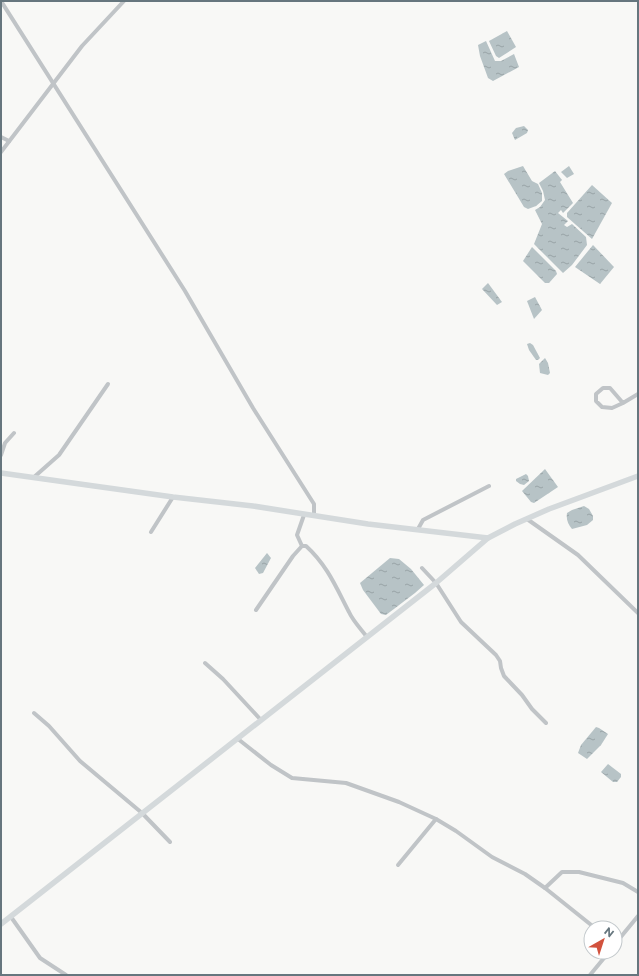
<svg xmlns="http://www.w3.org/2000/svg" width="639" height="976" viewBox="0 0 639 976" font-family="Montserrat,sans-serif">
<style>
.water{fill:url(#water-ripples)}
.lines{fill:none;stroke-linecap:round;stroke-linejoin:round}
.minor{stroke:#c0c4c7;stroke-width:4}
.secondary{stroke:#d4d9db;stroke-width:5.5}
</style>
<defs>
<pattern id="water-ripples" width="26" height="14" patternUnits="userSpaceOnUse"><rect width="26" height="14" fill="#b7c3c6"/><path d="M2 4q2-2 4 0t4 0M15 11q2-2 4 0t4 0" fill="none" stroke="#99a3a6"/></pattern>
</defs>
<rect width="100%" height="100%" fill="#f8f8f6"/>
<g class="water">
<polygon points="507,31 516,47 499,58 496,56 489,41"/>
<polygon points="486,41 495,61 501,61 514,54 519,67 493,81 488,78 480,56 478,45"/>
<polygon points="524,126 528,130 527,133 515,140 512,133 516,128"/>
<polygon points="523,166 532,181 538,184 542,193 542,201 536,206 528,209 524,207 504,174 508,171"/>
<polygon points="569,166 574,174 567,178 561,172"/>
<polygon points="555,171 562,180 560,182 573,203 563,213 561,210 558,213 568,221 564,225 567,227 572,224 586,237 587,245 572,265 563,273 534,244 542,224 535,210 540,207 545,200 543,191 539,183"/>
<polygon points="592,185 612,203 592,239 567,217 567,213"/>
<polygon points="593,245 614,267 600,284 575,267"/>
<polygon points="532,247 556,271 557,274 549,283 545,283 523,261"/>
<polygon points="488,283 502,302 497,305 482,289"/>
<polygon points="535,297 542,310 534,319 527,301"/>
<polygon points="530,343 533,345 540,358 538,360 536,360 529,350 527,344"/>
<polygon points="545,358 548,363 550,373 548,375 540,373 539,364"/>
<polygon points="545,469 558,487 534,503 531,502 522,491"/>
<polygon points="526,474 528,476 529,481 524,485 520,484 516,481 516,479"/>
<path d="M584 506 589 509 593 516V520L587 525 572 529C568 524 566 520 567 513L572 510Z"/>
<polygon points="267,553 271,558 263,573 259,574 255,568"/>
<polygon points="390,558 399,559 411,569 424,585 415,593 386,615 381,614 363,590 360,583"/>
<polygon points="596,727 599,728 608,734 601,745 587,759 578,753 581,745"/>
<polygon points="608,764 621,774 621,777 617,782 613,782 601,772"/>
</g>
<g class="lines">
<g class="minor">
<polyline points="1,1 185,291 253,408 314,504 314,516"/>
<polyline points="1,137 9,141"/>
<polyline points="1,152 82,46 124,1"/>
<polyline points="623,403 610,388 603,388 596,394 596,401 602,407 612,408 623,403 638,394"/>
<polyline points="1,455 5,443 14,433"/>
<polyline points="33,478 59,455 108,384"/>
<polyline points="527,519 578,555 638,613"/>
<polyline points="418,529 423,520 489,486"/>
<polyline points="151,532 173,497"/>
<polyline points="302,546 297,535 304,515"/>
<polyline points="422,568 436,583 461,622 496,655 500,661 501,668 504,676 522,695 532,709 546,723"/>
<path d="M256 610 293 556 302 546H306C327 565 336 587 349 612 353 621 361 629 367 637"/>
<polyline points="205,663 223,679 261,720"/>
<polyline points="34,713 49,726 80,761 142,813 170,842"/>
<polyline points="238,739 271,765 292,778 346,783 399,802 436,819 456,831 492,857 525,874 545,888 562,872 579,872 623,883 638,892"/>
<polyline points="398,865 436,819"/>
<polyline points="545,888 595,928"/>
<polyline points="11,917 40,958 66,975"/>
<polyline points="615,944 638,916"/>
<polyline points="590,975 609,952"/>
</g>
<g class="secondary">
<polyline points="1,473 173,497 253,506 368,524 488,538"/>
<polyline points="1,924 436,583 488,538 515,524 549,509 638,476"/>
</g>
</g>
<rect width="639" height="976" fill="none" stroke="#66767e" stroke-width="4"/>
<g transform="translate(603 940) rotate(39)"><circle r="19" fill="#ffffff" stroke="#c2c8cb"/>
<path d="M0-3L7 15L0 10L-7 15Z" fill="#d2523d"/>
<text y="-6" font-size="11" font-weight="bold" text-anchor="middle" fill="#66767e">N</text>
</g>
</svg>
